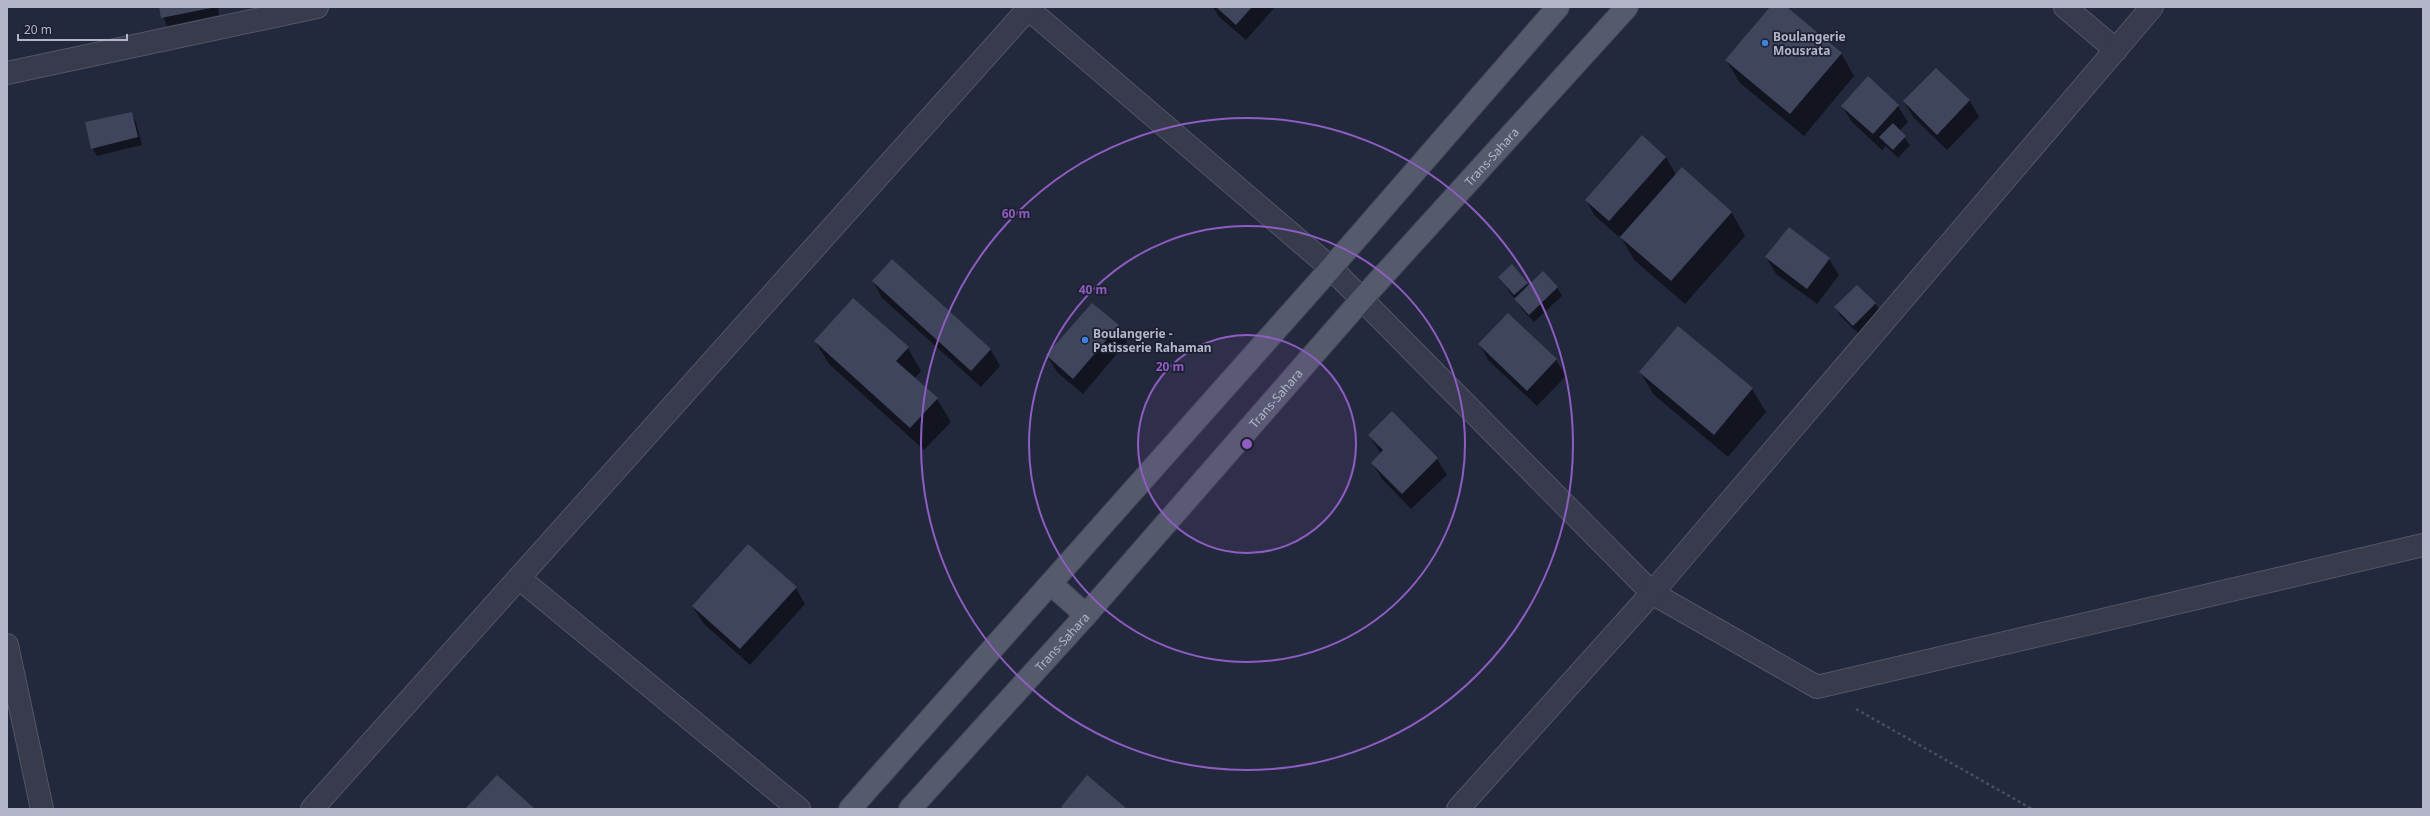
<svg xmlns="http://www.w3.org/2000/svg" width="2430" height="816" viewBox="0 0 2430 816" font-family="'Noto Sans',sans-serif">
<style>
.shadow{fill:#0007}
.building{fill:#3f455c}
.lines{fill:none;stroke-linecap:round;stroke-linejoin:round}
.minor-casing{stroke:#525667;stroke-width:24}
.major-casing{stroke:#404455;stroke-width:24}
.path{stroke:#43525a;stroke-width:2.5;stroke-dasharray:3 3;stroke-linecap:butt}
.minor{stroke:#373b4c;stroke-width:22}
.major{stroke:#555a6c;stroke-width:22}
.ring{fill:none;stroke:#8f5cc2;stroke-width:2}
.shop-dot{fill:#3f7fe0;stroke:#1c2031;stroke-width:1.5}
.labels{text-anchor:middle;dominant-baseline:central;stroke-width:3.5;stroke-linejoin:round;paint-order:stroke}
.poi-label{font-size:12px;font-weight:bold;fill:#b3b6c8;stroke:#1c2031;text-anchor:start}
.street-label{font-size:12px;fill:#b3b6c8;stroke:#1c2031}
.centre{fill:#8f5cc2;stroke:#1c2031;stroke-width:2}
.ring-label{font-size:12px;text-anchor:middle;font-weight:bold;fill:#8f5cc2;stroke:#1c2031;stroke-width:3.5;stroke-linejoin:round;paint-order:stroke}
</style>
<rect width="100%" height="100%" fill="#23293c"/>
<g class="shadow">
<polygon points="160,7 218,7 219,15 167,26"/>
<polygon points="1213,7 1275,7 1246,40 1219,17"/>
<polygon points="1771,7 1786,7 1841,53 1854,76 1804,136 1740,83 1726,60"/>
<polygon points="1936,69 1970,101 1979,117 1947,150 1914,118 1904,102"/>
<polygon points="1842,106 1898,106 1908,122 1899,131 1910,145 1898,158 1886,146 1882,150 1852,122"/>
<polygon points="132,114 136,122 142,145 97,156 92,148"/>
<polygon points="1666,157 1676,175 1682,168 1732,213 1745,236 1685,304 1634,260 1620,235 1619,237 1595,216 1586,200"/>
<polygon points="1766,257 1829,259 1839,275 1817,304 1776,274"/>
<polygon points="892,260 991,350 1000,366 981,387 882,298 873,281"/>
<polygon points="1499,277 1527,283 1529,286 1557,287 1562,296 1534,322 1520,307"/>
<polygon points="1875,303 1880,311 1858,333 1840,316 1836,308"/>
<polygon points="1508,315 1556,360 1566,376 1537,406 1489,361 1479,344"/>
<polygon points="1118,326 1127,342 1083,394 1057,372 1047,356"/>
<polygon points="1678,327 1752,389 1766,412 1728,457 1654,395 1640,372"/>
<polygon points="815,341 908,348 921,371 915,378 937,399 951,422 924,450 829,364"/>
<polygon points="1369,435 1437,459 1447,475 1411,509 1382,479 1372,463 1381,454"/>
<polygon points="796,588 805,604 750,665 703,623 693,607"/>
<polygon points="497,776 533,808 534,809 467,809"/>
</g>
<g class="building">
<polygon points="159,7 211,7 211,8 161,18"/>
<polygon points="1216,7 1252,7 1236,25"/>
<polygon points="1770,7 1787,7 1842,53 1790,114 1725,60"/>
<polygon points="1936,68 1970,100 1937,135 1903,101"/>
<polygon points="1868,76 1899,105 1873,134 1841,106"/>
<polygon points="132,112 138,137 91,149 85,122"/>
<polygon points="1893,123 1906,136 1893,150 1879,137"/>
<polygon points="1642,135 1666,157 1609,221 1585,200"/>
<polygon points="1682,167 1732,212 1671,281 1620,237"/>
<polygon points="1789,227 1830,258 1807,289 1765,257"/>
<polygon points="892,259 991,349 971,371 872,281"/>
<polygon points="1512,264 1528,283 1514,295 1498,277"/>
<polygon points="1543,271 1558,287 1529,315 1514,299"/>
<polygon points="1857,285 1876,303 1853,326 1834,307"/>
<polygon points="853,298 909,347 896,361 938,398 910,428 814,341"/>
<polygon points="1092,303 1119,325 1073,379 1046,355"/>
<polygon points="1508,313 1557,359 1527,391 1478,344"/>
<polygon points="1678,326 1753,388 1714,435 1639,372"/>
<polygon points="1392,411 1438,458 1402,494 1371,463 1383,450 1368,435"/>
<polygon points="748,544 797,587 740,649 692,606"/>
<polygon points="497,775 534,808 465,809"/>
<polygon points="1087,775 1127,809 1064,809 1061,807"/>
</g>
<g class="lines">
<g class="minor-casing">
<g id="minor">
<polyline points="1026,7 1331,268 1652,593 1817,687 2423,545"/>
<polyline points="2065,7 2116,50"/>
<polyline points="7,73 317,7"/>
<polyline points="519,578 799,809"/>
<polyline points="7,645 42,809"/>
<polyline points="312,809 1028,9"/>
<polyline points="1458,809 1652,593 2152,7"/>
</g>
</g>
<g class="major-casing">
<g id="major">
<polyline points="1051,584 1086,615"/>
<polyline points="850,809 1331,268 1558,7"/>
<path id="s1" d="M910 809 1086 615 1362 299 1627 7"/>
</g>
</g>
<polyline class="path" points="1856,709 2032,809"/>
<use href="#minor" class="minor"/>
<use href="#major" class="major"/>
</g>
<circle cx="1247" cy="444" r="109" fill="#8f5cc2" fill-opacity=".12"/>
<g class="ring">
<circle cx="1247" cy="444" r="109"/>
<circle cx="1247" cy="444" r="218"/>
<circle cx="1247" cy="444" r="326"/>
</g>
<g class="shop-dot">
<circle cx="1765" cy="43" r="4"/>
<circle cx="1085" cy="340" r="4"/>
</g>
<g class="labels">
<g class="poi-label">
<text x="1773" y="36">Boulangerie<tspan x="1773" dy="14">Mousrata</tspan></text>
<text x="1093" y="333">Boulangerie -<tspan x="1093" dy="14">Patisserie Rahaman</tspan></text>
</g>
<g class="street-label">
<text stroke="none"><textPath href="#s1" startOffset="874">Trans-Sahara</textPath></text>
<text stroke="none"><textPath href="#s1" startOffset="550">Trans-Sahara</textPath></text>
<text stroke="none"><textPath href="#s1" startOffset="226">Trans-Sahara</textPath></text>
</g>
</g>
<circle cx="1247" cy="444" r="6" class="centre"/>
<g class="ring-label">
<text x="1016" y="218">60 m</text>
<text x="1093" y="294">40 m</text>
<text x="1170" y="371">20 m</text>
</g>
<rect width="2430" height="816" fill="none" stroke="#b3b6c8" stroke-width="16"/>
<path d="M18 34v6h109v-6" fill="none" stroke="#b3b6c8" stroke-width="2"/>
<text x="24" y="34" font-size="12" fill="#b3b6c8" stroke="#1c2031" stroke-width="3" paint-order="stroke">20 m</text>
</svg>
